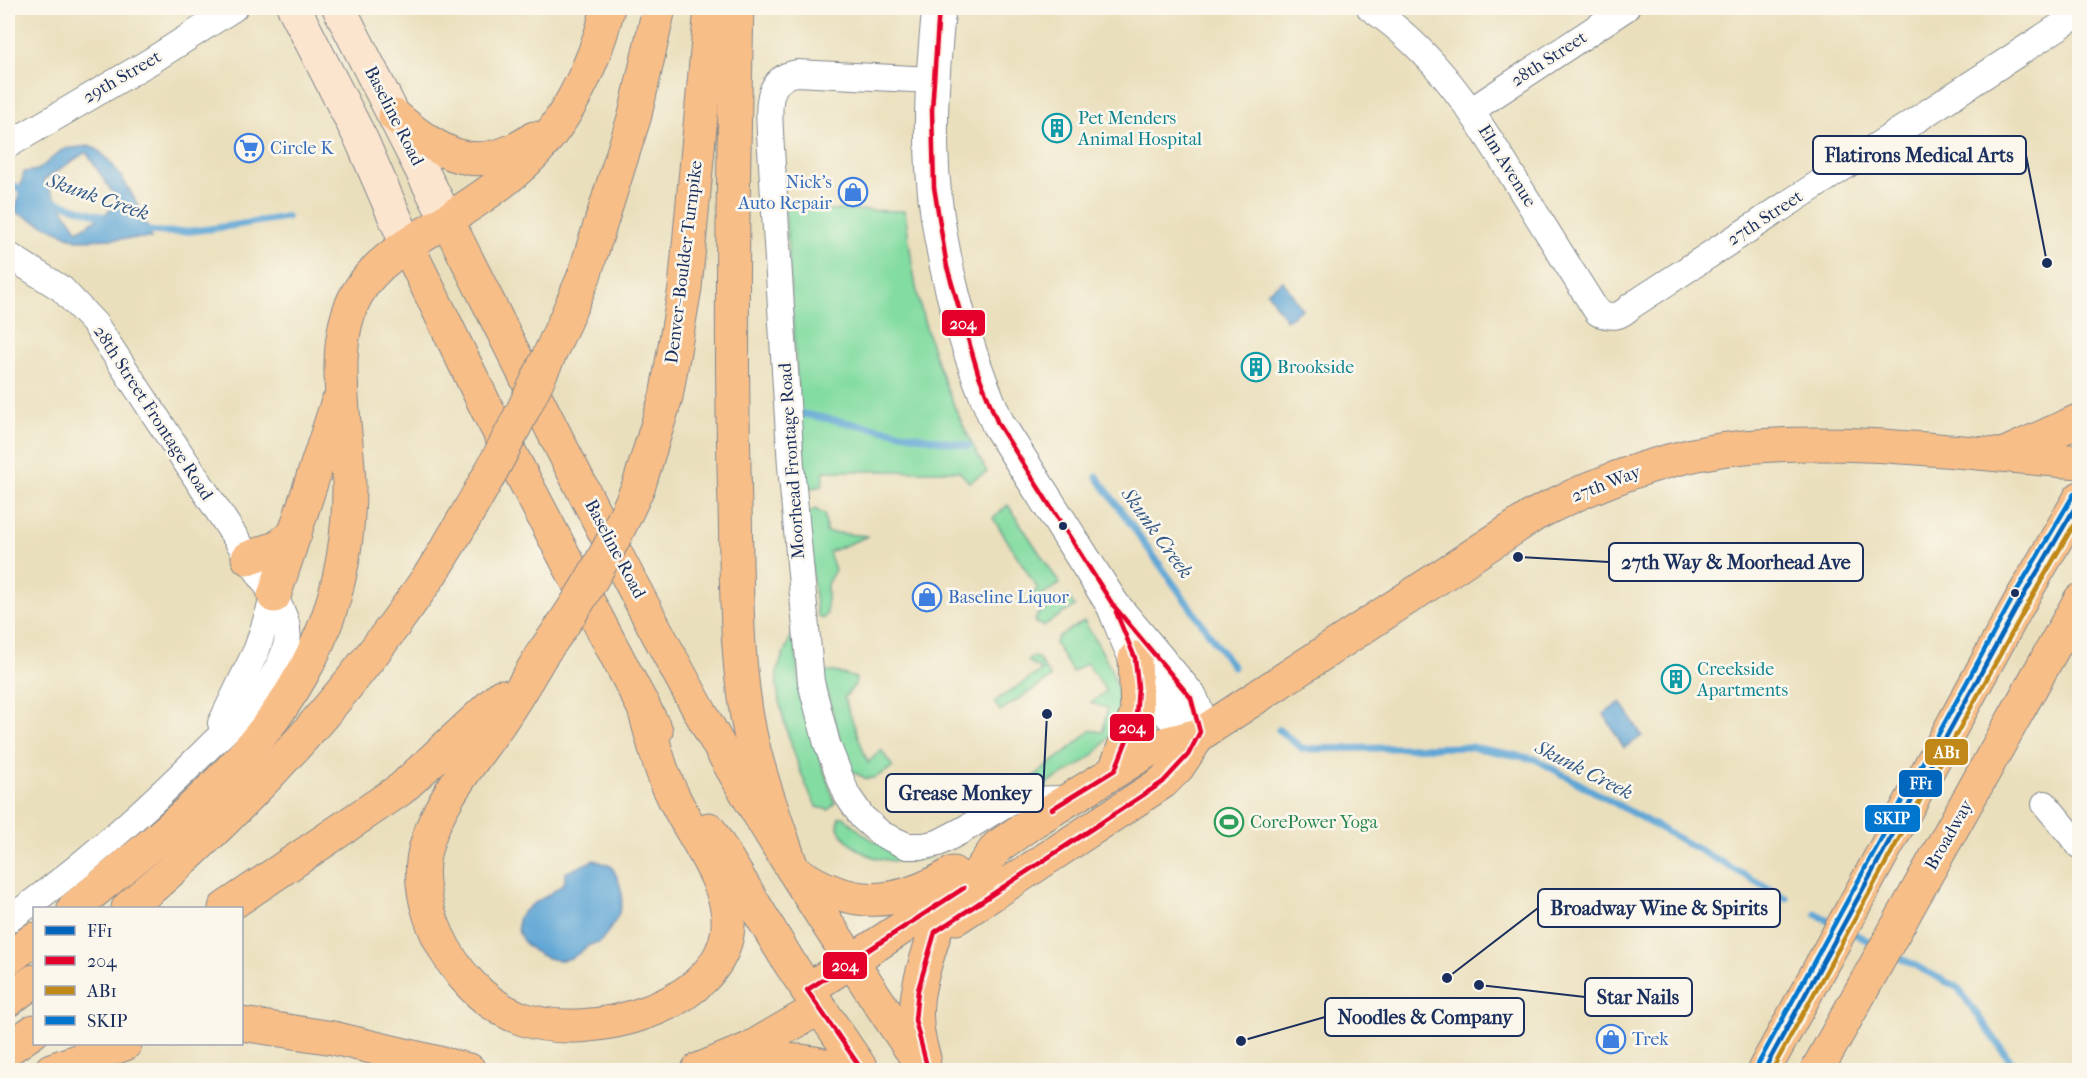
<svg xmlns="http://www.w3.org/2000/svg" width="2087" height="1078" viewBox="0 0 2087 1078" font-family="'IM FELL French Canon',serif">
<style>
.green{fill:#83dca1;stroke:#4f8680;stroke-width:1.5}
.water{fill:#5fa6d5;stroke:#3d6a9a;stroke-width:1.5;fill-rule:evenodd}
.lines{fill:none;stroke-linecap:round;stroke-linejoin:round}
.stream{stroke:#5fa6d5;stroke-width:7}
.minor-casing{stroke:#82878d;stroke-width:28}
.tertiary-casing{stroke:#82878d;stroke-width:35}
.secondary-casing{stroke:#82878d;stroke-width:35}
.primary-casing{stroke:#82878d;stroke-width:35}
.trunk-casing{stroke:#82878d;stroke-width:35}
.motorway-casing{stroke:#82878d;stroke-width:35}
.minor{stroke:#fff;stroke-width:26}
.tertiary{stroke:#fff;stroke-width:33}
.secondary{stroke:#fce5cf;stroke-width:33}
.primary{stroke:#f7be88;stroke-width:33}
.trunk{stroke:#f7be88;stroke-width:33}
.motorway{stroke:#f7be88;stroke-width:33}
.motorway-bridge-casing{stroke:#82878d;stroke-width:35;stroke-linecap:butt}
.motorway-bridge{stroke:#f7be88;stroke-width:33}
.bus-1-casing{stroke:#fbf7ec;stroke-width:9}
.bus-2-casing{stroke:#fbf7ec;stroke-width:9}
.bus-3-casing{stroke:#fbf7ec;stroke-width:9}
.bus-4-casing{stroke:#fbf7ec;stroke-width:9}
.bus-1{stroke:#0065bd;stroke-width:4.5}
.bus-2{stroke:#e4002b;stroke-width:4.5}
.bus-3{stroke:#c08818;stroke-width:4.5}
.bus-4{stroke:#0076ce;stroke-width:4.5}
.bus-dot{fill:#1b2f5e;stroke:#fbf7ec;stroke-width:2}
.labels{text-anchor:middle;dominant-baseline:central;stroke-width:5;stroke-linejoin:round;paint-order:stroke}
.street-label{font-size:18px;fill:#1b2f5e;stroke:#fbf7ec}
.culture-label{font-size:18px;fill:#0d838f;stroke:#fbf7ec;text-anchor:start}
.shop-label{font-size:18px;fill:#366cbe;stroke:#fbf7ec;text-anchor:start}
.leisure-label{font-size:18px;fill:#27864d;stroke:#fbf7ec;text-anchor:start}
.water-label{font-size:20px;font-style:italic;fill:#335988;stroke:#fbf7ec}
.leader{fill:none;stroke:#1b2f5e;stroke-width:2}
.callout-dot{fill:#1b2f5e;stroke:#fbf7ec;stroke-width:2}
.callout{fill:#fbf7ec;stroke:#1b2f5e;stroke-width:2}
.callout-label{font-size:20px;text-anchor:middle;font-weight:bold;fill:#1b2f5e}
.line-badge{stroke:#fbf7ec;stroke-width:2}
.badge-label{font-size:16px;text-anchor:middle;font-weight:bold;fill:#fff}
</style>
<rect width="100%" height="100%" fill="#fbf7ec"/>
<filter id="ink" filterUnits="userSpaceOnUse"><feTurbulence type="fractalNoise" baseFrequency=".0167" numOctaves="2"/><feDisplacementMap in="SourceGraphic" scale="12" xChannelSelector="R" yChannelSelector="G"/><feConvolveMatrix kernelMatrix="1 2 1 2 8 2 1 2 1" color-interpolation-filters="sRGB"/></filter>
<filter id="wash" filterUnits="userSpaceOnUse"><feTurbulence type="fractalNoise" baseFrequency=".008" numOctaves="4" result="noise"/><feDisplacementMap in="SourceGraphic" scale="24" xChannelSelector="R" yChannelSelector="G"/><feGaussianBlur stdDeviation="1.35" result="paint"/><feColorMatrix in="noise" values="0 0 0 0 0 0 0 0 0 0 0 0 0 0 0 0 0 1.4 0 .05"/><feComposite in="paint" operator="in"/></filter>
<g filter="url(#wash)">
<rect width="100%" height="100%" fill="#eadfbc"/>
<g class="green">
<path d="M785 209 905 211C909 239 912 269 918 297 932 358 957 418 987 472L969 482 959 471H824L822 486 811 488 804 482Z"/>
<polygon points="1008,505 1060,584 1031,601 1028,597 1038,589 993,518"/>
<polygon points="815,509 825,515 826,532 868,536 829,552 835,570 827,584 827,614 822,619 817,615 806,515"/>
<polygon points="1068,596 1075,606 1043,626 1035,623 1037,615"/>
<path d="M1084 621C1112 667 1142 711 1092 756 1076 769 1054 779 1037 789L1030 787V780C1041 770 1085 739 1090 730L1103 732 1107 708 1091 703 1106 691 1087 663 1072 672 1055 643 1059 636Z"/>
<path d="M794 630 801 702 835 803 829 810 817 807C803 785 773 698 777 674 780 658 788 644 794 630Z"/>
<polygon points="1031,657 1038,658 1051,678 1000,711 994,702 1042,670 1028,661"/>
<polygon points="826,672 835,672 856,678 855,685 844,698 868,763 881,750 893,767 876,777 867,779 851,771 843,751 822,675"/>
<path d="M839 817H844C877 849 889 849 933 856 898 867 858 862 838 828Z"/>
</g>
<g class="water">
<path d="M91 146C115 158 144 212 151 238L77 240 15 212 24 172 38 170 63 149ZM86 152 120 204 78 231 43 180Z"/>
<polygon points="1283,281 1302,309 1286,320 1267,292"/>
<polygon points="1621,702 1642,736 1624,748 1604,714"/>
<path d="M594 860 611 866C631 898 622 916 599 943 585 943 583 953 571 958 552 965 526 951 519 933 517 929 518 922 518 918 533 899 548 899 565 882V873Z"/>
</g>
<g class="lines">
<g class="stream">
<polyline points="8,183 28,193"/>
<polyline points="50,200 108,218"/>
<path d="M141 229C174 239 250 222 287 217"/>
<polyline points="803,414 968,446"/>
<polyline points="1097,477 1233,667"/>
<polyline points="1279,730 1303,749 1471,747 1535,759 1786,898"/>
<polyline points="1816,914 1836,924"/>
<polyline points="1851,932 1878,946"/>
<polyline points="1893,954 1958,988 2017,1070"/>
</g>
</g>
</g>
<g filter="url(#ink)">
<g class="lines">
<g class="minor-casing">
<g id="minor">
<path d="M1370 8C1437 53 1477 118 1518 185 1545 228 1571 271 1598 313 1613 318 1620 317 1631 306L2080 13"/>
<path d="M932 80 797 73C765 78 769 108 770 133L791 466 811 682 827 744 847 795 862 817 881 834 907 846H924L938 843 963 830 1012 800 1068 799"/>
<polyline points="1472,110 1626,8"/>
<polyline points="8,145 151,61 234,8"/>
<path d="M8 255 62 289 95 324 274 596C282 611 290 625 287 643 277 687 235 721 205 751 143 813 79 870 8 920"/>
<polyline points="221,723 257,649 274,596"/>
<polyline points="2045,804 2080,846"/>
</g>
</g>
<g class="tertiary-casing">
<path id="tertiary" d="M939 8C932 76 927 145 937 213 947 284 969 358 998 424L1113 605 1191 698 1197 713 1199 735C1152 712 1132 651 1113 605"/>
</g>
<g class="secondary-casing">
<g id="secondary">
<polyline points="294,8 362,141 407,245"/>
<polyline points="339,8 447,220"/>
</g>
</g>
<g class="primary-casing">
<g id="primary">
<path d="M447 220C534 393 619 566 713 735 777 850 850 961 925 1070"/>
<polyline points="407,245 486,407 656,731"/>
<polyline points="2005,454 2080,420"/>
<polyline points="1115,770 1137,713 1135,658"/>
<polyline points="709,829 789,962 862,1070"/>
<path d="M795 871C851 910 897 907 953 873"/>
<polyline points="956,918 1163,782 1178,767 1199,735"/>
<path d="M807 990 971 883 997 847 1034 821 1156 746 1199 735 1534 515C1599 481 1671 454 1744 447 1852 437 1972 454 2080 462"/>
<path d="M924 1058C908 1009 920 980 935 932"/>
<polyline points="1764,1070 2022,598 2080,498"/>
<polyline points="1817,1070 2080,600"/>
</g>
</g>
<g class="trunk-casing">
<g id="trunk">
<polyline points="248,558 276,548 295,534"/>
<polyline points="274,596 337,404"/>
<path d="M74 908C163 835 266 756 315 649 339 597 349 542 349 486 348 429 327 346 357 294 376 260 415 240 447 220"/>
<polyline points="8,959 34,939"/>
<polyline points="242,1024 333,1038 469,1070"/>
<polyline points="51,1070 125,1044"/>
<polyline points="698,1070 749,1049 819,1008"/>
<path d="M746 1070C777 1056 807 1058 839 1070"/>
</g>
</g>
<g class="motorway-casing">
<g id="motorway">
<path d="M737 8C733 174 730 340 735 507 737 582 735 660 750 733 760 779 777 823 792 868"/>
<path d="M395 116C441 155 479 178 534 138"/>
<path d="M447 220C471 204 496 189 518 169 564 129 594 67 608 8"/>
<polyline points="584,276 635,115 659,8"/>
<polyline points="639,485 666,397 685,288 711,8"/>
<path d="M542 654C528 678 514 702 498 725 470 765 437 802 425 850 418 878 426 910 438 936 454 971 484 1006 523 1019 588 1042 723 1008 728 926 731 883 689 832 672 794 658 766 652 735 643 705"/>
<path d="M128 908C244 811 343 701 430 575"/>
<polyline points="225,908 401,789 501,696"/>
<polyline points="8,1000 34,981"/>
<polyline points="8,1049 34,1031"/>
</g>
</g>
<use href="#minor" class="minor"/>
<use href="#tertiary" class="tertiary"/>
<use href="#secondary" class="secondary"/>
<use href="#primary" class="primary"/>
<use href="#trunk" class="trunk"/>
<use href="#motorway" class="motorway"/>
<g class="motorway-bridge-casing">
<g id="motorway-bridge">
<path d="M430 575C492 478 539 383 584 276"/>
<path d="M542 654C582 601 613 545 639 485"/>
</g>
</g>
<use href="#motorway-bridge" class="motorway-bridge"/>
<g class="bus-1-casing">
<polyline id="bus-1" points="1764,1070 2022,598 2080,499"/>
</g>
<g class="bus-2-casing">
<g id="bus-2">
<polyline points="1052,809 1115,770 1136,717 1138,687 1135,658 1116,612"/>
<polyline points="862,1070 807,990 964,888"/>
<polyline points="928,1070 915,1020 918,990 935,932 1163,782 1188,755 1200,732 1191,698 1113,605 998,424 978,373 947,267 934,187 932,110 939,8"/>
</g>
</g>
<g class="bus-3-casing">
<polyline id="bus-3" points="1772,1070 2029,602 2080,514"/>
</g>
<g class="bus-4-casing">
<polyline id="bus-4" points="1757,1066 2015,594 2074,494"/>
</g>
<use href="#bus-1" class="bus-1"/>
<use href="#bus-2" class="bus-2"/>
<use href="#bus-3" class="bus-3"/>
<use href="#bus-4" class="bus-4"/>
</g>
</g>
<defs>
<g id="building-ring" transform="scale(1.5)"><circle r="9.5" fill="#fbf7ec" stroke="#0f9aa8" stroke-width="1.5"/><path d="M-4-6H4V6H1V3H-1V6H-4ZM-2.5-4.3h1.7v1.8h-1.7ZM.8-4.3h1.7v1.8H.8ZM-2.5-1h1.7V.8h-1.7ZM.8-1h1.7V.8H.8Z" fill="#0f9aa8"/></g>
<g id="supermarket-ring" transform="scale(1.5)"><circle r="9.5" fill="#fbf7ec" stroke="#3f7fe0" stroke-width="1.5"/><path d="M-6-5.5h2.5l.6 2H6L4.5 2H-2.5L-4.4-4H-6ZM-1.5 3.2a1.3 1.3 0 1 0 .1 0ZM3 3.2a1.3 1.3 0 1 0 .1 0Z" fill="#3f7fe0"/></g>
<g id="shop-ring" transform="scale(1.5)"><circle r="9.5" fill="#fbf7ec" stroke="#3f7fe0" stroke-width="1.5"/><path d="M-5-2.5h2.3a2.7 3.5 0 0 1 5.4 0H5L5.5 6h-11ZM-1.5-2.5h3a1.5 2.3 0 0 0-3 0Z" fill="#3f7fe0"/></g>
<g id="stadium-ring" transform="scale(1.5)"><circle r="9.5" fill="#fbf7ec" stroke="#2e9e5b" stroke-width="1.5"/><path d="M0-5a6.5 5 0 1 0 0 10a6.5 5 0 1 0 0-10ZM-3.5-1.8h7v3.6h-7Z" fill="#2e9e5b"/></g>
</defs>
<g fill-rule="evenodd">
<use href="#building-ring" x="1057" y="128"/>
<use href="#supermarket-ring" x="249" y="148"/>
<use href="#shop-ring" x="853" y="192"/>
<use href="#building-ring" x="1256" y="367"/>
<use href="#shop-ring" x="927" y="597"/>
<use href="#building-ring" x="1676" y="679"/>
<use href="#stadium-ring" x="1229" y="822"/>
<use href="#shop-ring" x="1611" y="1039"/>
</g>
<g class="bus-dot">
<circle cx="1063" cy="526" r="5"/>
<circle cx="2015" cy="593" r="5"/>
</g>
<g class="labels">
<g class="street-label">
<text transform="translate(1549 59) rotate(-33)">28th Street</text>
<text transform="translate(122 77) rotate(-30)">29th Street</text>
<text transform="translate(394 116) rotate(63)">Baseline Road</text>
<text transform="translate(1507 166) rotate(58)">Elm Avenue</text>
<text transform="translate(1765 218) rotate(-33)">27th Street</text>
<text transform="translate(684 262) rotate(-83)">Denver–Boulder Turnpike</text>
<text transform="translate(153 413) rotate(57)">28th Street Frontage Road</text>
<text transform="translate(792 461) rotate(-94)">Moorhead Frontage Road</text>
<text transform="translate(1606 484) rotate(-21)">27th Way</text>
<text transform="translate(615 549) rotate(62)">Baseline Road</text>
<text transform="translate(1949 835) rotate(-60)">Broadway</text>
</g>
<g class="culture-label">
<text x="1078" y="118">Pet Menders<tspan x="1078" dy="21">Animal Hospital</tspan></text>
<text x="1277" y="367">Brookside</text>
<text x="1697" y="669">Creekside<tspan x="1697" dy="21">Apartments</tspan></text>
</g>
<g class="shop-label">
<text x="270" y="148">Circle K</text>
<text x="832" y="182" text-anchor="end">Nick's<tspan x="832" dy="21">Auto Repair</tspan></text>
<text x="948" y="597">Baseline Liquor</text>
<text x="1632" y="1039">Trek</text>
</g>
<g class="leisure-label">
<text x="1250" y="822">CorePower Yoga</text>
</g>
<g class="water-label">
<text transform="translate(98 197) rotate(19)">Skunk Creek</text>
<text transform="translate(1157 533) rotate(54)">Skunk Creek</text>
<text transform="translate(1584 770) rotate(27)">Skunk Creek</text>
</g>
</g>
<path class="leader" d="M2047 263L2026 155M1518 557L1609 562M1047 714L1043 793M1447 978L1538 908M1479 985L1585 997M1241 1041L1325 1017"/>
<g class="callout-dot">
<circle cx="2047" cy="263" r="6"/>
<circle cx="1518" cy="557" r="6"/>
<circle cx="1047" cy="714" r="6"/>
<circle cx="1447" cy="978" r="6"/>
<circle cx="1479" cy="985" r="6"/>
<circle cx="1241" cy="1041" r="6"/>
</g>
<g class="callout">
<rect x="1813" y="136" width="213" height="38" rx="6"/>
<rect x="1609" y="543" width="254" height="38" rx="6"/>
<rect x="886" y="774" width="157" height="38" rx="6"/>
<rect x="1538" y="889" width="242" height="38" rx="6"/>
<rect x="1585" y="978" width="107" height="38" rx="6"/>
<rect x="1325" y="998" width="199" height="38" rx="6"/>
</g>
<g class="callout-label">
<text x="1919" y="162">Flatirons Medical Arts</text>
<text x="1736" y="569">27th Way &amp; Moorhead Ave</text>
<text x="965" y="800">Grease Monkey</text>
<text x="1659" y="915">Broadway Wine &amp; Spirits</text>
<text x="1638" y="1004">Star Nails</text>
<text x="1425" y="1024">Noodles &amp; Company</text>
</g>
<g class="line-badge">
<rect x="941" y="309" width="45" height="28" rx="6" fill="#e4002b"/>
<rect x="1109" y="713" width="46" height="29" rx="6" fill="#e4002b"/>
<rect x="1924" y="738" width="45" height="28" rx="6" fill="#c08818"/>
<rect x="1898" y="769" width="45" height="29" rx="6" fill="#0065bd"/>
<rect x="1864" y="804" width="57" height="29" rx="6" fill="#0076ce"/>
<rect x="822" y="951" width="46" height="29" rx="6" fill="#e4002b"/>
</g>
<g class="badge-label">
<text x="963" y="329">204</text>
<text x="1132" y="733">204</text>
<text x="1947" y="758">AB1</text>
<text x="1921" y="789">FF1</text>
<text x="1892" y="824">SKIP</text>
<text x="845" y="971">204</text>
</g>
<rect width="2087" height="1078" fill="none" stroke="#fbf7ec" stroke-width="30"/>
<rect x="33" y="907" width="210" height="138" fill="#fbf7ec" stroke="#a1a7b3" stroke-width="1.5"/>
<rect x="45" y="926" width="30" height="9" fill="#0065bd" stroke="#a1a7b3" stroke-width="1.5"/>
<text x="87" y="937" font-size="18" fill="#1b2f5e">FF1</text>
<rect x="45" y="956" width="30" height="9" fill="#e4002b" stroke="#a1a7b3" stroke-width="1.5"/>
<text x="87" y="967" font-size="18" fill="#1b2f5e">204</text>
<rect x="45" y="986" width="30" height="9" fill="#c08818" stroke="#a1a7b3" stroke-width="1.5"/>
<text x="87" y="997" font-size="18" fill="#1b2f5e">AB1</text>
<rect x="45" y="1016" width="30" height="9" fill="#0076ce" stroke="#a1a7b3" stroke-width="1.5"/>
<text x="87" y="1027" font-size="18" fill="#1b2f5e">SKIP</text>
</svg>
